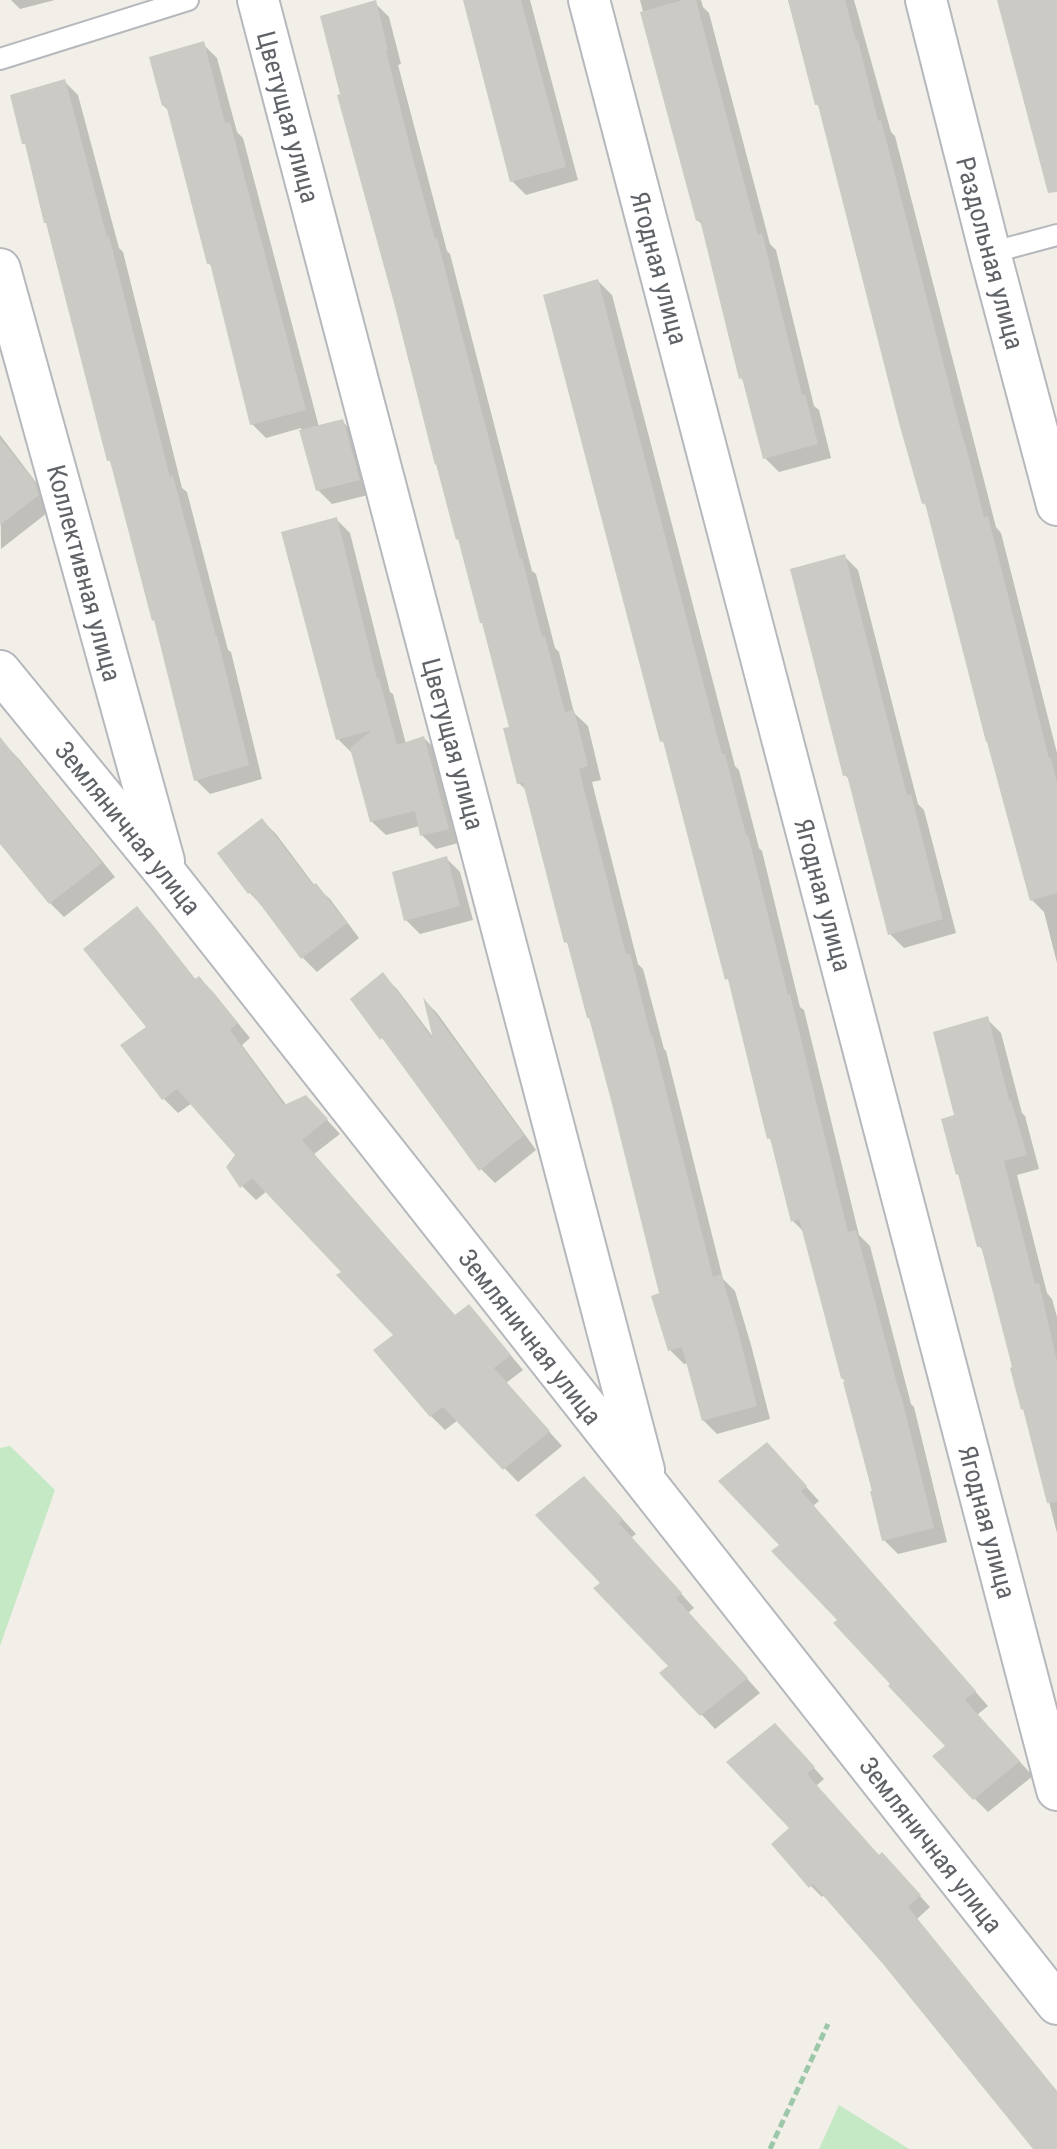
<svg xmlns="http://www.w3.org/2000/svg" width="1057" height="2149" viewBox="0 0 1057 2149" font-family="'Roboto Condensed',sans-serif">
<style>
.green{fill:#c5e8c5}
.shadow{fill:#0003}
.building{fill:#cccac5}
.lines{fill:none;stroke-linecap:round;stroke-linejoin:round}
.service-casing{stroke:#b5b8bc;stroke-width:24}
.minor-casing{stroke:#b5b8bc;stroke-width:44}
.path{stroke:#9cc7a9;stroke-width:5;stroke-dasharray:8 4;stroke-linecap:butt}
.service{stroke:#fff;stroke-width:20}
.minor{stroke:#fff;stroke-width:40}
.labels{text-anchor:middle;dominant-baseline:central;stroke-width:7;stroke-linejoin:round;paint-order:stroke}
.street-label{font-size:26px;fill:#5f6368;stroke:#fff}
</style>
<rect width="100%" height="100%" fill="#f1efe8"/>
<g class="green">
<polygon points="10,1446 55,1490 0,1646 0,1448"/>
<polygon points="839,2105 909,2149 819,2149"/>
</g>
<g class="shadow">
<polygon points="11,0 55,0 20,9"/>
<polygon points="464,0 530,0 578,180 526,195 512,181"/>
<polygon points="640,0 701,0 703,7 709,13 770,244 776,250 814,406 819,410 831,458 779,472 765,458 745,383 741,378 703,225 697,220"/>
<polygon points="788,0 854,0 891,132 895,136 996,527 1001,533 1057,753 1057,963 1044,912 1032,900 928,508 924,503 821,109 817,104"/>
<polygon points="375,3 389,17 401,64 398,65 426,171 447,251 450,254 532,571 536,574 555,648 559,652 574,713 588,726 601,780 592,782 638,964 643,969 664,1049 666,1051 723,1279 735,1291 751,1345 770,1419 717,1434 703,1420 689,1363 684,1364 670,1350 661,1295 612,1100 571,947 566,942 528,792 519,783 512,728"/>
<polygon points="203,44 217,58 237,132 243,138 319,427 342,421 356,435 372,494 332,504 318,490 301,428 266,438 252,424 213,267 208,263 169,111 163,105"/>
<polygon points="64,81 78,95 119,248 123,252 182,488 187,492 228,650 231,652 262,779 210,794 196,780 157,622 113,464 109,460"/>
<polygon points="598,281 612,295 735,766 739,770 759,848 762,851 800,1007 804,1010 859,1235 870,1246 911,1404 914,1407 947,1542 898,1554 884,1540 846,1383 805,1233 793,1221 773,1143 769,1138 730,982 727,978 666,745 662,741"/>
<polygon points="0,435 48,498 52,509 1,549"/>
<polygon points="336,519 350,533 390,692 393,694 406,744 424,738 438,752 462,842 436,849 422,835 420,826 386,835 371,821 352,753 338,739"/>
<polygon points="844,556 858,570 918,804 924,810 956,933 904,948 890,934 851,781 845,775"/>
<polygon points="5,745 19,759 115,877 64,917 50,903 0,842 0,749"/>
<polygon points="262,820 276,834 315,886 330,899 359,938 317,972 303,958 263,907 250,893 220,854"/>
<polygon points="446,858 460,872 473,920 420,934 406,920"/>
<polygon points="137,909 151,923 196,980 199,978 213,992 250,1038 242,1045 287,1106 320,1112 340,1134 314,1154 456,1317 482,1321 523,1370 506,1383 562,1446 518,1482 458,1420 445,1430 431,1416 396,1335 344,1272 267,1191 256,1200 242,1186 228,1167 237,1154 192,1103 178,1113 164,1099 123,1046 149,1027"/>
<polygon points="383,975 397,989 436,1041 427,1003 437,1013 536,1150 495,1183 481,1169 393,1050 382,1038 352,999"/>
<polygon points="987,1019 1001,1033 1022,1113 1025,1116 1039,1169 1017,1175 1047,1293 1052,1299 1057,1317 1057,1533 1026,1412 1023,1409 1014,1369 984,1251 979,1246 961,1177 958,1174 956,1117"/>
<polygon points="781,1459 819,1501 813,1506 988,1706 977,1715 1033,1776 988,1812 974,1798 948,1746 839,1621 782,1545"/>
<polygon points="598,1492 636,1534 631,1538 694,1608 688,1613 760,1693 715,1729 702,1715 671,1667 603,1583"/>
<polygon points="786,1737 824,1779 816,1786 880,1857 893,1866 930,1907 917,1919 1057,2092 1057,2149 1035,2149 885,1962 825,1894 822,1897 811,1886 792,1829"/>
</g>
<g class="building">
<polygon points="376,0 388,50 386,51 412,155 435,239 437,238 520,559 522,558 542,637 545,636 565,712 574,710 588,766 579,769 626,954 630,953 651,1036 652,1035 713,1277 721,1274 738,1330 757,1406 702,1421 682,1347 668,1351 651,1296 659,1293 611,1100 589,1018 587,1018 567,942 564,943 523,783 517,784 503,728 509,727 482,623 480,623 458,539 456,540 436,464 435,465 394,303 337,95 340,94 320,16"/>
<polygon points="463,0 521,0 566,167 510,182"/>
<polygon points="683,0 696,0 758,235 762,233 802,395 805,394 818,444 763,459 742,378 739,379 700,220 696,221 640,12"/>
<polygon points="788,0 845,0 856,41 858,40 878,121 881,120 963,439 964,439 984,517 988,516 1049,758 1051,758 1057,783 1057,893 1030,901 987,742 986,742 925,503 922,504 899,423 818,105 815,105"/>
<polygon points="997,0 1057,0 1057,192 1048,193"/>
<polygon points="204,41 225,123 230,122 306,410 250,425 210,263 207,264 166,105 162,106 149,57"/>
<polygon points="65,79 107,237 109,236 170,477 173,476 216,636 217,636 249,765 194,781 154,620 152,621 110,461 107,461 46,223 44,223 25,144 22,144 10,95"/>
<polygon points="598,279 722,754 725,754 746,835 748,835 788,995 790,994 848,1232 856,1230 899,1391 900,1391 934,1528 882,1541 870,1491 872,1491 843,1382 845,1381 841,1378 799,1219 791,1222 770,1138 767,1139 728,979 725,980 663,741 660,742 543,295"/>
<polygon points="343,419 360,480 316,491 299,430"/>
<polygon points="0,438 35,482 39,495 0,525"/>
<polygon points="337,517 377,679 379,678 397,745 424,736 449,829 420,836 415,811 370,822 350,748 372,730 336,740 281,532"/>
<polygon points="845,554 907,795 911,794 943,919 888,935 847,775 843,776 790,569"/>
<polygon points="0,737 102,863 49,904 0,844"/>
<polygon points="262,818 313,885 316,883 347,923 301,959 251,892 248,894 217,853"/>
<polygon points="447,856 460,906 404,921 392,872"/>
<polygon points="137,906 195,979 199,976 238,1023 230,1030 284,1105 306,1095 328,1119 302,1140 455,1315 469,1304 511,1355 494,1368 550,1431 503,1470 443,1407 430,1417 373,1350 393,1335 336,1275 341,1272 252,1178 240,1188 226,1167 235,1155 177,1089 162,1100 120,1045 146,1027 83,949"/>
<polygon points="383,972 433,1039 423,997 524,1135 479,1171 382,1038 380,1040 350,999"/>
<polygon points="988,1016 1009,1100 1011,1100 1027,1155 1004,1161 1035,1284 1039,1283 1057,1361 1057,1502 1047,1503 1023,1409 1021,1410 1010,1368 1012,1367 981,1246 977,1247 958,1174 956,1175 941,1119 954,1115 933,1032"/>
<polygon points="767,1442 807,1486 801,1491 976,1691 965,1700 1020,1761 973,1800 932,1756 945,1746 888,1686 890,1684 833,1623 837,1620 771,1551 779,1545 718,1481"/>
<polygon points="584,1476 623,1519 619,1523 682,1593 676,1598 748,1678 700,1716 659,1673 668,1666 593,1588 600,1583 535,1515"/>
<polygon points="775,1723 815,1767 807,1774 879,1855 882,1852 921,1895 908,1907 1057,2091 1057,2149 1033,2149 883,1964 813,1884 809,1888 771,1844 789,1828 726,1762"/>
</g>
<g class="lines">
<g class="service-casing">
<g id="service">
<polyline points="0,59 188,0"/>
<polyline points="990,253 1057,235"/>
</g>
</g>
<g class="minor-casing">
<g id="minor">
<polyline points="258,0 644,1470"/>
<polyline points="589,0 1057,1790"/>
<polyline points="926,0 990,253 1057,505"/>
<polyline points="0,269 164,861"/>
<polyline points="0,671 168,876 1057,2004"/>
</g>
</g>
<polyline class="path" points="770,2149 828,2024"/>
<use href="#service" class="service"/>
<use href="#minor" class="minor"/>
</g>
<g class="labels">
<g class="street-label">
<text transform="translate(288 117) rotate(75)">Цветущая улица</text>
<text transform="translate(990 253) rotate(75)">Раздольная улица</text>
<text transform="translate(659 268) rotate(75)">Ягодная улица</text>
<text transform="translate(84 573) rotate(75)">Коллективная улица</text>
<text transform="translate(453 744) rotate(75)">Цветущая улица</text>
<text transform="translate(128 828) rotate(51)">Земляничная улица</text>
<text transform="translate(823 895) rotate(75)">Ягодная улица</text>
<text transform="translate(530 1337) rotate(52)">Земляничная улица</text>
<text transform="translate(987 1522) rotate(75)">Ягодная улица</text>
<text transform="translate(931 1845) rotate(52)">Земляничная улица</text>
</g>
</g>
</svg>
